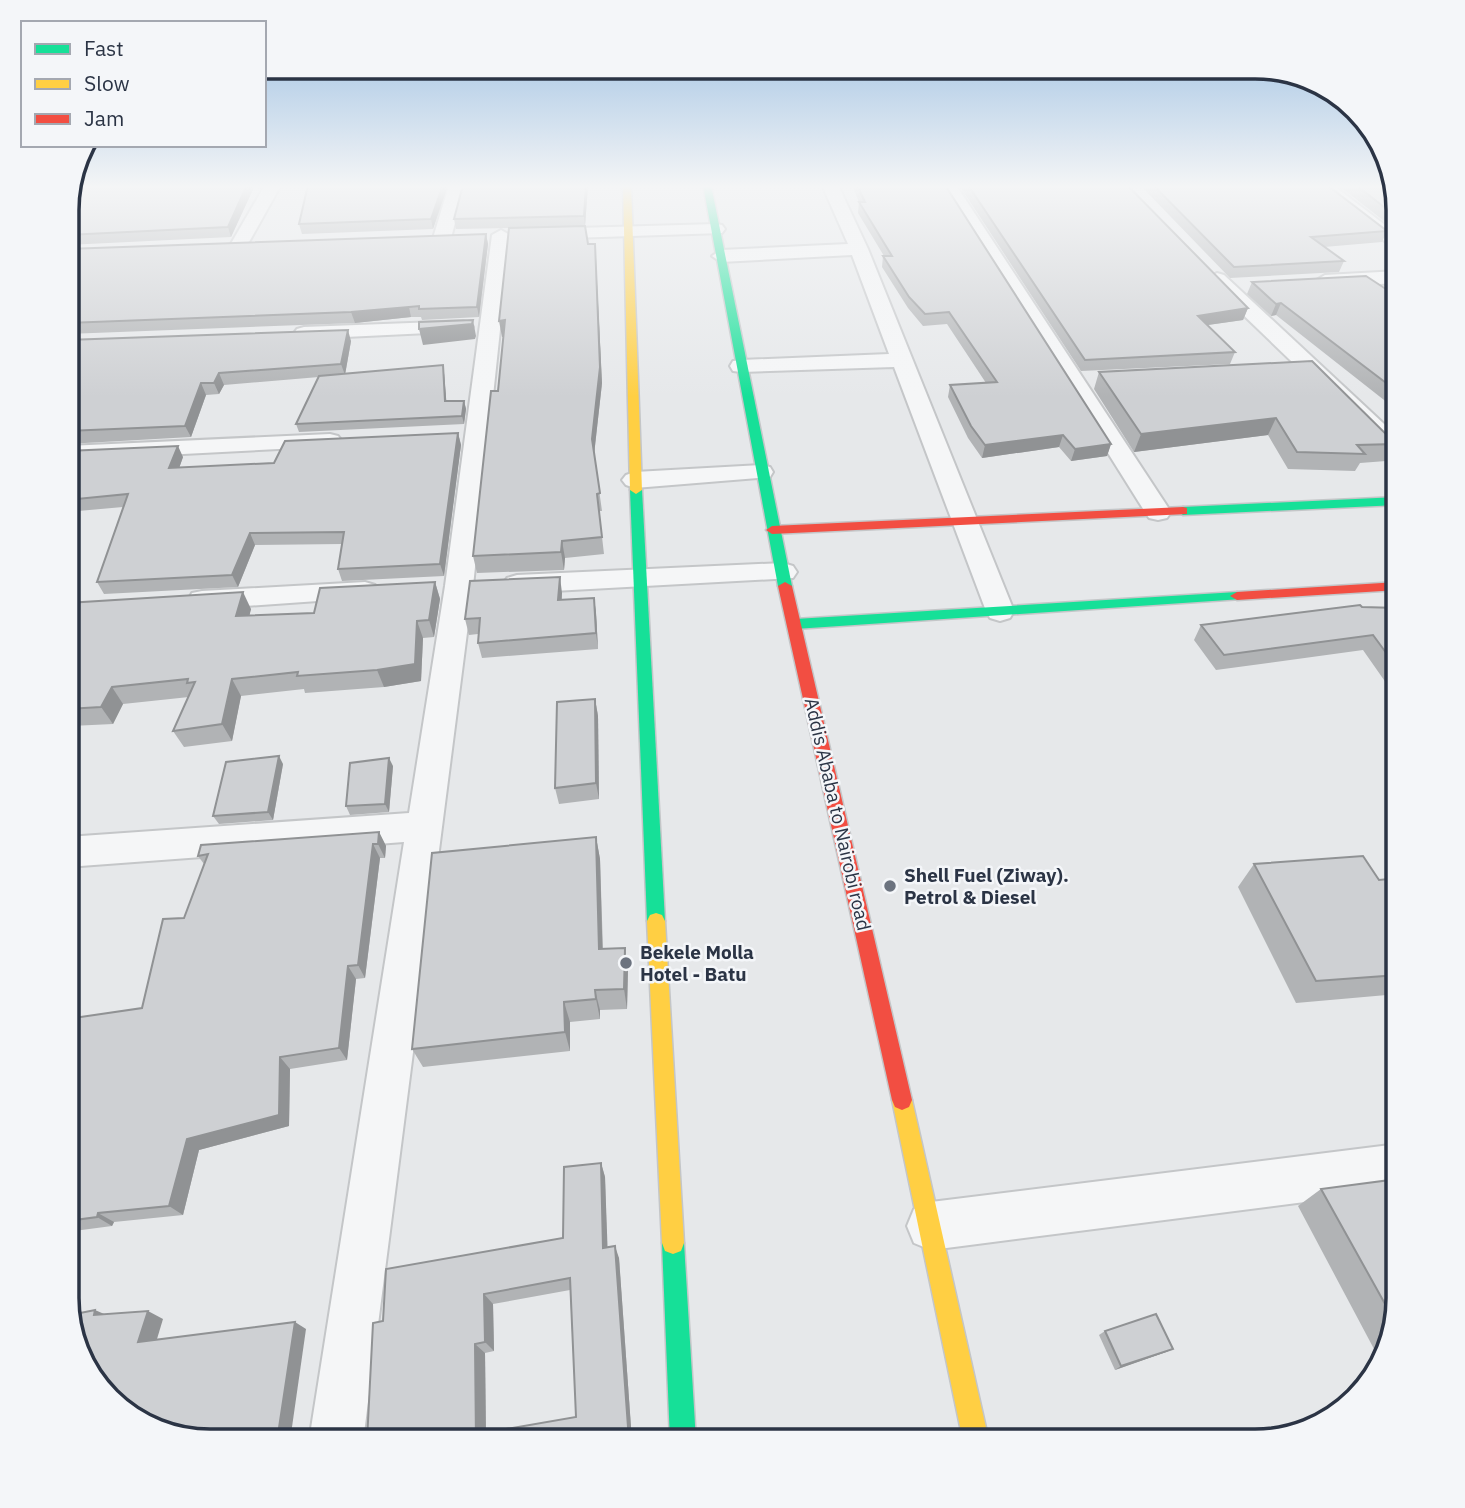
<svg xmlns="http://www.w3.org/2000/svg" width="1465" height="1508" viewBox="0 0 1465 1508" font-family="'IBM Plex Sans',sans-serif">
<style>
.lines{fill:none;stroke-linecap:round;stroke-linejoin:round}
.street-casing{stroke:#c4c6c8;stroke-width:4}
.fast-casing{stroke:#c4c6c8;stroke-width:3}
.slow-casing{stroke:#c4c6c8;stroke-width:3}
.jam-casing{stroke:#c4c6c8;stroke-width:3}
.street{fill:#f5f6f7;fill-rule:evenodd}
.fast{fill:#16e098;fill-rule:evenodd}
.slow{fill:#ffcf43;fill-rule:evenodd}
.jam{fill:#f24e42;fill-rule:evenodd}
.wall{fill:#b1b3b5;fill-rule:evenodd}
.shaded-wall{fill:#909294}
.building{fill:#ced0d3;stroke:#909294;stroke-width:2}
.poi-dot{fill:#6c737f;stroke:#f4f6f9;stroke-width:2.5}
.labels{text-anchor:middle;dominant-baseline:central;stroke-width:5;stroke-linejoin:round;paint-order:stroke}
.street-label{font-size:19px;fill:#2b3445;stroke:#f4f6f9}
.poi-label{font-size:19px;font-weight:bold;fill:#2b3445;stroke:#f4f6f9;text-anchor:start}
.rim{fill:none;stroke:#2b3445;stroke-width:3.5}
</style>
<rect width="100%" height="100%" fill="#e6e8ea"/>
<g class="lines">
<g class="street-casing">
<g id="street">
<polygon points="265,185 281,185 244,251 232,251 229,247"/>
<polygon points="449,185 465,185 451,238 442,243 433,238"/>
<polygon points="822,185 838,185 868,249 1014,611 1010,618 1000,621 990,618 986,611 894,367 741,372 733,371 730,366 733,361 741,360 889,354 852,255 721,262 712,256 721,250 848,244"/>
<polygon points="940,185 956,185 1171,512 1167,518 1158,520 1149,518 1145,512"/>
<polygon points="1314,185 1333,185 1398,235 1398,248 1392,247"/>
<polygon points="716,224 722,225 725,229 722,233 541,239 532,234 541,229"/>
<polygon points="501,230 510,235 473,586 363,1441 309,1441 404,842 67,867 67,837 409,813 445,586 492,235"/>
<polygon points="1398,271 1398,283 1325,287 1315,281 1325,275"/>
<polygon points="1217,273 1224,275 1398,437 1398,457 1389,455 1210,283 1207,279"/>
<polygon points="463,321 470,323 473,327 470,331 304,339 297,337 294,333 297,329 304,327"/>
<polygon points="330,434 338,436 342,441 338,446 67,460 67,446"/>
<polygon points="761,465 770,467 773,472 770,477 635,488 626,485 622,480 626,475 635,472"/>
<polygon points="783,563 793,566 797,572 793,578 517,593 507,590 503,584 507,578 517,575"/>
<polygon points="365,582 375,585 379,591 375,597 202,609 192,607 188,600 192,593 202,591"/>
<polygon points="1398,1144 1398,1190 931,1250 914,1243 907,1226 914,1209 931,1202"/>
</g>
</g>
<g class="fast-casing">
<g id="fast">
<polygon points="703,185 711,185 792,586 785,590 778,586"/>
<polygon points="636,486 642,490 665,921 662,927 656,929 650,927 647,921 630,490"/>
<polygon points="1398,497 1398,505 1183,515 1177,511 1183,507"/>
<polygon points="1237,592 1244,596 1242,599 795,629 788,624 795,619"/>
<polygon points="673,1232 681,1235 684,1243 696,1441 670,1441 662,1243 665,1235"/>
</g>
</g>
<g class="slow-casing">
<g id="slow">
<polygon points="623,185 631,185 642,490 636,494 630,490"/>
<polygon points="656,913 662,915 665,921 684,1243 681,1251 673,1254 665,1251 662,1243 647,921 650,915"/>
<polygon points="902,1090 909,1093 912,1100 989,1441 963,1441 892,1100 895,1093"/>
</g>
</g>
<g class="jam-casing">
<g id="jam">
<polygon points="1183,507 1187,508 1187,514 772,534 766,530 772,526"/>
<polygon points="785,582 792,586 912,1100 909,1107 902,1110 895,1107 892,1100 778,586"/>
<polygon points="1398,582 1398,590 1237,600 1230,596 1237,592"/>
</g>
</g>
<use href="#street" class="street"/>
<use href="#fast" class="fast"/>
<use href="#slow" class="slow"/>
<use href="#jam" class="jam"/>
</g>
<g class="wall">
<polygon points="255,185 231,237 67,245 67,200"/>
<polygon points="308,185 448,185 433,229 302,234 299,224"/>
<polygon points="463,185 608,185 588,187 585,226 588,244 595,244 596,259 602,383 594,454 602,511 599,511 604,554 565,558 564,570 477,573 473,556 498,391 503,337 502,337 509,228 456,229 454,219"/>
<polygon points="852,185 945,185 1111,444 1107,456 1071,461 1059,447 982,458 968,438 948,397 950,385 986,383 947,324 923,326 908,308 882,267 883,256 884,256 858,213 859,202"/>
<polygon points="959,185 1127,185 1248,308 1243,320 1207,325 1235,352 1230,364 1081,371"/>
<polygon points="1140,185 1327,185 1387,231 1382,242 1324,247 1344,261 1339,272 1230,278"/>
<polygon points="1338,185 1394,185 1398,209 1398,232"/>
<polygon points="486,234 488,244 479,317 422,320 421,317 411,317 355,323 67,334 67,249"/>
<polygon points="1252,282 1398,297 1398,411 1276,315 1271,316 1247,294"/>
<polygon points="67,340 351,341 345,374 444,373 446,401 464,401 466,409 464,424 299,432 296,424 319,377 224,385 219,394 206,395 191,437 67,444"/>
<polygon points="1099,372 1396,444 1386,461 1360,463 1355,471 1288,469 1268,435 1134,452 1094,389"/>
<polygon points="458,433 461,445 444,576 342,581 338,569 342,544 255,545 238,587 104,594 97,582 123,507 67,512 67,451 183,457 179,468 274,463"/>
<polygon points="435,582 440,599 434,637 423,638 421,681 384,687 305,693 304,689 241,696 232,741 184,747 173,731 189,697 123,704 113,724 71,726 67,733 67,603 251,609 249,616 314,613"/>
<polygon points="562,593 562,600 594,598 596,613 598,649 482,658 478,643 478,634 469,635 465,619"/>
<polygon points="1362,607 1398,608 1398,700 1363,650 1216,670 1194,640 1201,625"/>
<polygon points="595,699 598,716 599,799 559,804 555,788"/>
<polygon points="283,764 273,820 219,824 213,816"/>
<polygon points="393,766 389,812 350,815 346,806"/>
<polygon points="379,832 386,846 385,858 380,858 365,978 356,979 347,1060 290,1069 289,1126 199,1150 183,1215 114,1222 112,1226 74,1231 67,1267 67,1019 142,1008 184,918 204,864 198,856"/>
<polygon points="596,837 600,859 603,949 628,969 627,1009 600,1010 600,1019 570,1022 570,1051 423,1067 412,1049"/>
<polygon points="1254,864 1379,880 1398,878 1398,994 1296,1003 1238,887"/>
<path d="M601 1163 605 1177 607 1247 619 1258 632 1441H367L383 1321 563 1238ZM570 1290 576 1417 486 1433 485 1353 494 1351 493 1304Z"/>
<polygon points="1321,1189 1398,1298 1384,1361 1382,1364 1298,1206"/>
<polygon points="1105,1331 1173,1349 1166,1352 1115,1370 1099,1335"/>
</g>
<g class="shaded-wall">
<polygon points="247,185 255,185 231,237 228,227"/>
<polygon points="443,185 448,185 433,229 431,219"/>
<polygon points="586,185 588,185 585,226 584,216"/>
<polygon points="486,234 488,244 479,317 477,307"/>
<polygon points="595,244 602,383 594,455 592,439"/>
<polygon points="1281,303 1276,315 1271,316 1276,304"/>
<polygon points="409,307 411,317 355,323 351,312"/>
<polygon points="1248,308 1243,320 1194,327 1198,316"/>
<polygon points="473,320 476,336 475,339 423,345 419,329"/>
<polygon points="505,320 507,336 502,337 499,321"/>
<polygon points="348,330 351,341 345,375 341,364"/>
<polygon points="443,365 444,373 447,409 445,401"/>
<polygon points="219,373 224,385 219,394 214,383"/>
<polygon points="201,383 206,395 191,437 185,426"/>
<polygon points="464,401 466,409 464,424 462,416"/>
<polygon points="1276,418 1268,435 1134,452 1141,434"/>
<polygon points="458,433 461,445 444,576 440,564"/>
<polygon points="1063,435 1059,447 982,458 985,445"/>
<polygon points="1111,444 1107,456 1071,461 1075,449"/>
<polygon points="178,446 183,457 175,480 169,468"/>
<polygon points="250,533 255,545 238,587 232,575"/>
<polygon points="562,541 565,558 564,570 561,552"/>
<polygon points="560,577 562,593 560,616 558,600"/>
<polygon points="435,582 440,599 434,637 429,620"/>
<polygon points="243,592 251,609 245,634 236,616"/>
<polygon points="594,598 596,613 598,649 596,633"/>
<polygon points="417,621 423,638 421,681 384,687 377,670"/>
<polygon points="232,679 241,696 232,741 222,724"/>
<polygon points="112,687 123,704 113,724 101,707"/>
<polygon points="595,699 598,716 599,799 596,783"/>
<polygon points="67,720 71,726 67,733"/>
<polygon points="279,756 283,764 273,820 268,812"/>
<polygon points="389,758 393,766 389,812 385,804"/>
<polygon points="379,832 386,846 385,858 378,844"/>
<polygon points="596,837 600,859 603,970 599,949"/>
<polygon points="373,844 380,858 365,978 358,965"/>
<polygon points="625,948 628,969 627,1009 624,989"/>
<polygon points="348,966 356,979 347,1060 339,1048"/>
<polygon points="595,990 600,1010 600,1019 596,999"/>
<polygon points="564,1002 570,1022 570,1051 565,1032"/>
<polygon points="280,1057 290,1069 289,1126 199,1150 183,1215 169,1206 187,1139"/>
<polygon points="601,1163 605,1177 608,1260 603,1248"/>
<polygon points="98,1213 114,1222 112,1226 97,1217"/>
<polygon points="67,1227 74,1231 67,1267"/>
<polygon points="615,1246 619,1258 632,1441 629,1441"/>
<polygon points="484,1294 493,1304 494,1351 485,1342"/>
<polygon points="95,1310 111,1317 94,1315"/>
<polygon points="148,1311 163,1319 154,1349 138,1342"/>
<polygon points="295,1322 306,1329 290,1441 277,1441"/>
<polygon points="475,1344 485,1353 486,1441 476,1441"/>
<polygon points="1173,1349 1166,1352 1115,1370 1121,1366"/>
</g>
<g class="building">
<polygon points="71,185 247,185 228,227 67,235 67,200"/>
<polygon points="308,185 443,185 431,219 299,224"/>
<polygon points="463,185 586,185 584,216 454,219"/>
<polygon points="857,185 945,185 1111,444 1075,449 1063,435 985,445 971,426 950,385 997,382 949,312 925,314 909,297 883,256 892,256 859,202 865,202"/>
<polygon points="968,185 1127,185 1248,308 1198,316 1235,352 1085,360"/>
<polygon points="1153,185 1327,185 1387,231 1311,237 1344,261 1234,267"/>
<polygon points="1356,185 1394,185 1398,209 1398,218"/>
<polygon points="585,226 588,244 595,244 600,367 592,439 600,493 597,494 602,537 562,541 561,552 473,556 491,391 498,391 505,320 499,321 509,228"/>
<polygon points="486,234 477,307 419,309 419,306 409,307 351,312 67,323 67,249"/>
<polygon points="1366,276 1398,297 1398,392 1281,303 1276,304 1252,282"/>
<polygon points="473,320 472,324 419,329 419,322"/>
<polygon points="348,330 341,364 219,373 214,383 201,383 185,426 67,431 67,340"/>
<polygon points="1312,361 1396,444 1357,445 1365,454 1297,452 1276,418 1141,434 1099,372"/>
<polygon points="443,365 445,401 464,401 462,416 296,424 319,376"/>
<polygon points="458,433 440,564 338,569 344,532 250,533 232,575 97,582 128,494 67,500 67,451 178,446 169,468 274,463 285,441"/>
<polygon points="560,577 558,600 594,598 596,633 478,643 480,618 465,619 470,581"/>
<polygon points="435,582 429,620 417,621 415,664 377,670 297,676 298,672 232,679 222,724 173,731 195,682 187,683 188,679 112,687 101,707 67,709 67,603 243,592 236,616 314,613 320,588"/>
<polygon points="1360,605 1362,607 1398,608 1398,669 1373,635 1224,655 1201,625"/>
<polygon points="595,699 596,783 555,788 557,702"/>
<polygon points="279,756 268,812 213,816 226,762"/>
<polygon points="389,758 385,804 346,806 350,763"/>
<polygon points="379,832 378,844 373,844 358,965 348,966 339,1048 280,1057 279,1115 187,1139 169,1206 98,1213 97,1217 67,1221 67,1019 142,1008 163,919 184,918 208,854 198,856 201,845"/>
<polygon points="596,837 599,949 625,948 624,989 595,990 596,999 564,1002 565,1032 412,1049 432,853"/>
<polygon points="1363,856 1379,880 1398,878 1398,975 1316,981 1254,864"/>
<polygon points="601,1163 603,1248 615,1246 629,1441 483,1441 483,1433 576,1417 570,1278 484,1294 485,1342 475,1344 476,1441 367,1441 373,1323 383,1321 386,1269 563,1238 564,1167"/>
<polygon points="1398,1179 1398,1298 1394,1320 1321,1189"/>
<polygon points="95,1310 94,1315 148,1311 138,1342 295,1322 277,1441 209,1441 147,1427 102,1392 77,1353 70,1315"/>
<polygon points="1156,1314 1173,1349 1121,1366 1105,1331"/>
</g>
<linearGradient id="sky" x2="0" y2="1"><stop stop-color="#93bae0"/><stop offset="0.47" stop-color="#f4f5f6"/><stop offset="1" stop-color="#f4f5f6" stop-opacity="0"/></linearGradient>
<rect width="1465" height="397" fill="url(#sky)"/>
<g class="poi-dot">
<circle cx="890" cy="886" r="7"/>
<circle cx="626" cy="963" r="7"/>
</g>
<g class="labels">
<g class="street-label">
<text transform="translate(838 814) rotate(77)">Addis Ababa to Nairobi road</text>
</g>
<g class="poi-label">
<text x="904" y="875">Shell Fuel (Ziway).<tspan x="904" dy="22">Petrol &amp; Diesel</tspan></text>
<text x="640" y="952">Bekele Molla<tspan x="640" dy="22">Hotel - Batu</tspan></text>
</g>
</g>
<path d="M0 0H1465V1508H0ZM210 79H1255A131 131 0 0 1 1386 210V1298A131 131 0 0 1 1255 1429H210A131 131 0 0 1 79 1298V210A131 131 0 0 1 210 79Z" fill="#f4f6f9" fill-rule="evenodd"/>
<path class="rim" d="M210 79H1255A131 131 0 0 1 1386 210V1298A131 131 0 0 1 1255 1429H210A131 131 0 0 1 79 1298V210A131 131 0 0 1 210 79Z"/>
<rect x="21" y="21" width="245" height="126" fill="#f4f6f9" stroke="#a4a8b1" stroke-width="2"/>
<rect x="35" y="44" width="35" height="10" fill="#16e098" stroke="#a4a8b1" stroke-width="2"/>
<text x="84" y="56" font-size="21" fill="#2b3445">Fast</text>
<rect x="35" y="79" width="35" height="10" fill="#ffcf43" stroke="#a4a8b1" stroke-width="2"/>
<text x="84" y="91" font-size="21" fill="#2b3445">Slow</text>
<rect x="35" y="114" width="35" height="10" fill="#f24e42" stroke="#a4a8b1" stroke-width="2"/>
<text x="84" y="126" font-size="21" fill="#2b3445">Jam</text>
</svg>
